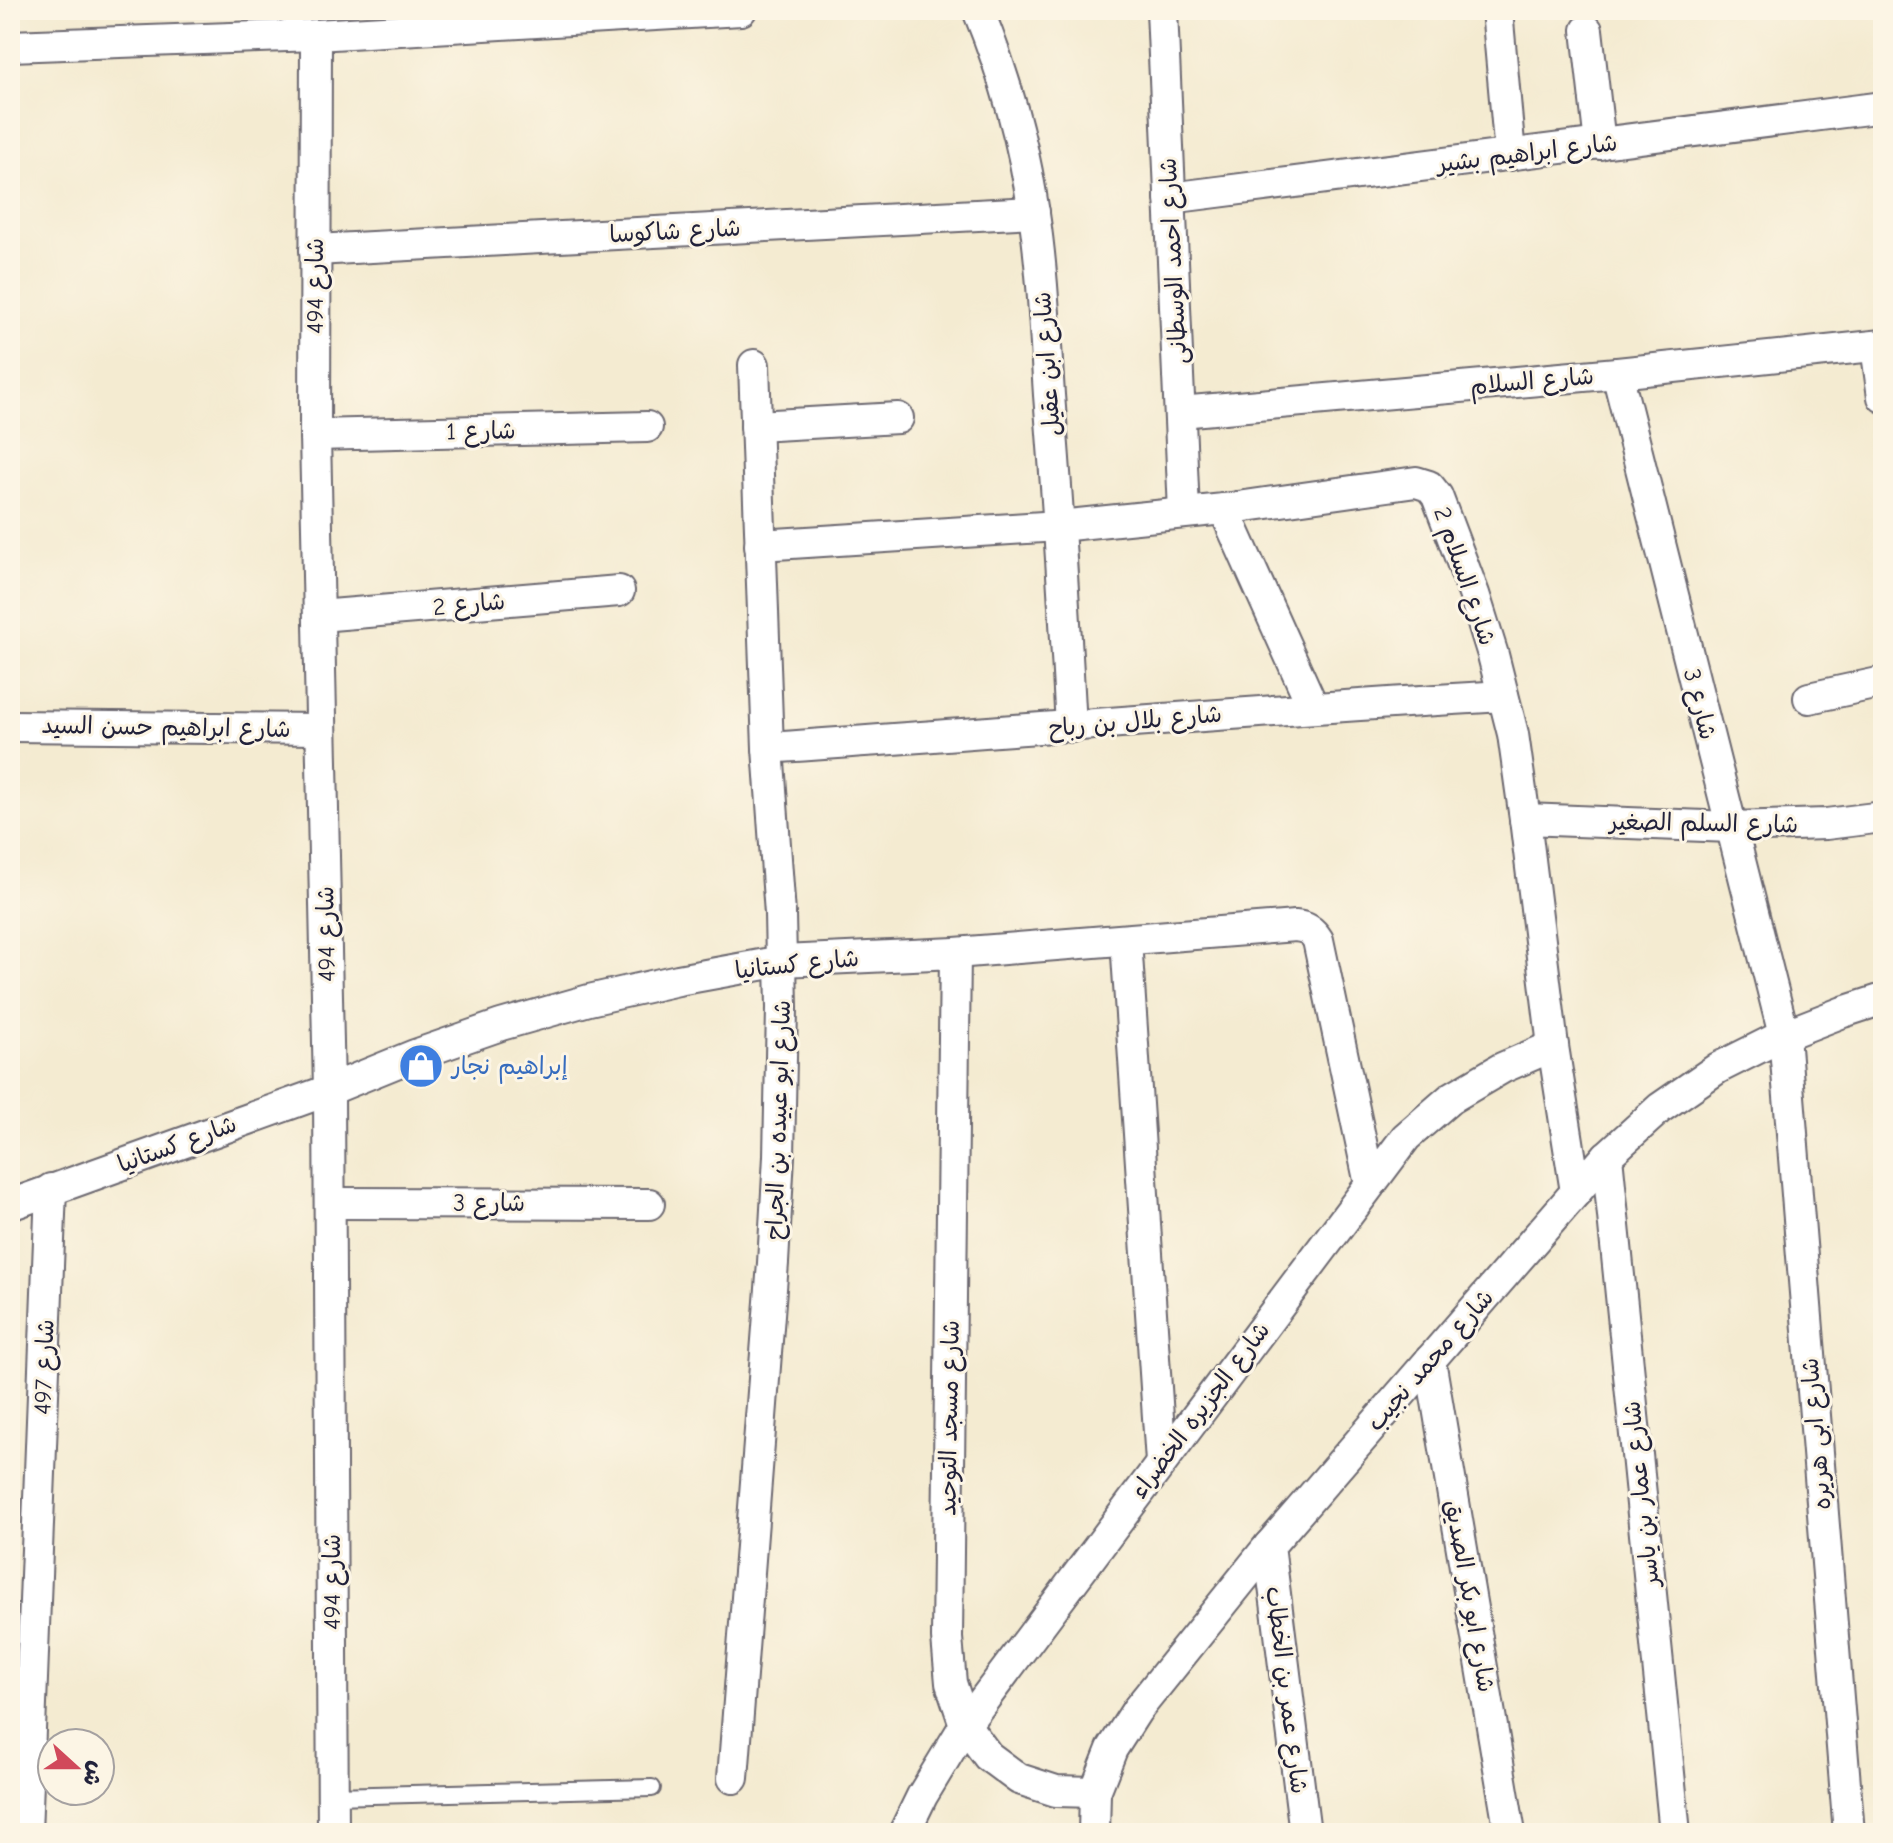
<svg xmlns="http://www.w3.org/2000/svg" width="1893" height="1843" viewBox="0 0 1893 1843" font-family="'Comic Neue','Playpen Sans Arabic',sans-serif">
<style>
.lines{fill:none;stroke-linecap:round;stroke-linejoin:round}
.lane-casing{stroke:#6c6870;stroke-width:20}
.street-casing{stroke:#6c6870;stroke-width:34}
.lane{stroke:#fff;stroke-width:16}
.street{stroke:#fff;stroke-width:30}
.labels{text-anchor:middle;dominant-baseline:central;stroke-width:6;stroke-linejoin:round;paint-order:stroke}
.street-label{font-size:24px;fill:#22223b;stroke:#fcf5e5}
.shop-label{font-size:24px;fill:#366cbe;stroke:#fcf5e5;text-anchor:start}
</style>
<rect width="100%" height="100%" fill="#fcf5e5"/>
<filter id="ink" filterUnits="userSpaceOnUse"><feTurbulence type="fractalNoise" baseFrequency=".0125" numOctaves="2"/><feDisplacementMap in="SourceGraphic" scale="16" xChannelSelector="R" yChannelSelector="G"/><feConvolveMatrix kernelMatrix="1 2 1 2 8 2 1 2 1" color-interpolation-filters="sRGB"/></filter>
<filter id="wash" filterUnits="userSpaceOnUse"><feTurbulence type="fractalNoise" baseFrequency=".006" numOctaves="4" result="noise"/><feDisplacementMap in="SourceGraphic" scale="32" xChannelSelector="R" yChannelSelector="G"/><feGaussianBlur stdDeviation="1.8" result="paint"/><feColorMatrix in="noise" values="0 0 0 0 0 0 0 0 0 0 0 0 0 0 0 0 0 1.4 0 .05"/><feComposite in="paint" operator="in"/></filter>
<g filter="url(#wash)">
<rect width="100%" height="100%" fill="#f4ebd1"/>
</g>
<g filter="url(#ink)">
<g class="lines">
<g class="lane-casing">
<polyline id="lane" points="333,1796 652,1788"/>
</g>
<g class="street-casing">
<g id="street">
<path d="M978 10C1005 76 1024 143 1034 214 1043 273 1045 334 1049 395 1058 505 1065 616 1071 727"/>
<polyline points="1162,10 1184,512"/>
<polyline points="1497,10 1510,155"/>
<polyline points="1587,30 1600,144"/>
<polyline points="316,35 315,435 329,1090 333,1833"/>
<polyline points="10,46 316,35 741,10"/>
<polyline points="1170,198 1883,107"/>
<polyline points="315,250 1034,212"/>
<polyline points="1876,346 1883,397"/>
<polyline points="1617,373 1784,1035 1849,1833"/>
<polyline points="1180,412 1617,373 1883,345"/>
<polyline points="756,426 898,418"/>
<polyline points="315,435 647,427"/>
<polyline points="1224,509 1313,707"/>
<polyline points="760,545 1059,526 1224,509 1416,482 1429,486 1437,496 1474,594 1493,655 1513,734 1525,819 1553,1046 1576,1192"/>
<polyline points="319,616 619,591"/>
<polyline points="1809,698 1883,682"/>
<polyline points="10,726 321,729"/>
<path d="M768 748C1013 731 1258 710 1503 696"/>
<polyline points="1525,819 1731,827 1826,824 1883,817"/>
<polyline points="1126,940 1161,1462"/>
<polyline points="955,953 947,1638 951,1683 965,1725 988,1756 1019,1779 1056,1791 1095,1792"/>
<polyline points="1607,1156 1675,1833"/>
<polyline points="330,1203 649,1204"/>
<path d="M10 1205 329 1090 415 1055 501 1025 589 1000 678 980 782 961 955 953 1295 926C1306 927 1312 930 1318 940L1370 1184"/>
<polyline points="1430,1360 1510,1833"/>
<polyline points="1269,1546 1305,1833"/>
<polyline points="733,1778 773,1263 779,1156 782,1008 780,914 768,748 754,365"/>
<polyline points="26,1833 51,1189"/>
<polyline points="904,1833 922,1796 965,1725 1406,1137 1451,1098 1502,1068 1553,1046"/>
<polyline points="1094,1833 1095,1792 1112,1749 1137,1710 1269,1546 1607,1156 1660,1108 1718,1068 1784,1035 1843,1012 1883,999"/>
</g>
</g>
<use href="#lane" class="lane"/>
<use href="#street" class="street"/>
</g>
</g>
<defs>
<g id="shop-disc" transform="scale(2.3)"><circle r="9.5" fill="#3f7fe0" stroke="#fcf5e5"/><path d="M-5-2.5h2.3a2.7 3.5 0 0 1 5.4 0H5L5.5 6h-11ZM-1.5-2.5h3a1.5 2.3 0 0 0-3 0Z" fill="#fff"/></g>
</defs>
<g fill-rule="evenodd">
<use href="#shop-disc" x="421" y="1066"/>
</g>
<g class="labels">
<g class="street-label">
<text transform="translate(1527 153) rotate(-7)">شارع ابراهيم بشير</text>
<text transform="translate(675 231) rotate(-3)">شارع شاكوسا</text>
<text transform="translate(1173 261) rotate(-93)">شارع احمد الوسطانى</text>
<text transform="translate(315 286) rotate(-90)">شارع 494</text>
<text transform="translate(1047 364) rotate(-94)">شارع ابن عقيل</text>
<text transform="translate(1532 381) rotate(-5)">شارع السلام</text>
<text transform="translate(481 431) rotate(-1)">شارع 1</text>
<text transform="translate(1465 576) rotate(71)">شارع السلام 2</text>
<text transform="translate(469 604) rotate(-5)">شارع 2</text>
<text transform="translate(1700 704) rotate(76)">شارع 3</text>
<text transform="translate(1135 721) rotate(-5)">شارع بلال بن رباح</text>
<text transform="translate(166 727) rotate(1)">شارع ابراهيم حسن السيد</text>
<text transform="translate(1704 823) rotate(1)">شارع السلم الصغير</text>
<text transform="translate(326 934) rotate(-91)">شارع 494</text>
<text transform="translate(797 964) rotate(-6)">شارع كستانيا</text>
<text transform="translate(778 1120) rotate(-88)">شارع ابو عبيده بن الجراح</text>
<text transform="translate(177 1144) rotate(-20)">شارع كستانيا</text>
<text x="489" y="1203">شارع 3</text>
<text transform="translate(1430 1360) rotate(-49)">شارع محمد نجيب</text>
<text transform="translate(44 1367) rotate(-88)">شارع 497</text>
<text transform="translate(1200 1410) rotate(-53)">شارع الجزيره الخضراء</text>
<text transform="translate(949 1418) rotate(-89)">شارع مسجد التوحيد</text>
<text transform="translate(1816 1434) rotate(-95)">شارع ابى هريره</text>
<text transform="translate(1641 1494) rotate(-96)">شارع عمار بن ياسر</text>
<text transform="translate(332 1582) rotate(-90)">شارع 494</text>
<text transform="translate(1470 1596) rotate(80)">شارع ابو بكر الصديق</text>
<text transform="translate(1287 1690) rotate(83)">شارع عمر بن الخطاب</text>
</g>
<g class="shop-label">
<text x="452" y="1066">إبراهيم نجار</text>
</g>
</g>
<rect width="1893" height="1843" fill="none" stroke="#fcf5e5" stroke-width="40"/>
<g transform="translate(76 1767) rotate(111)"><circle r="38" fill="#fcf5e5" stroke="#a5a1a1" stroke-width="2"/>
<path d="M0-6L14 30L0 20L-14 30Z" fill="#d1495b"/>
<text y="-12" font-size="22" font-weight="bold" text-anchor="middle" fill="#22223b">ش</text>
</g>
</svg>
